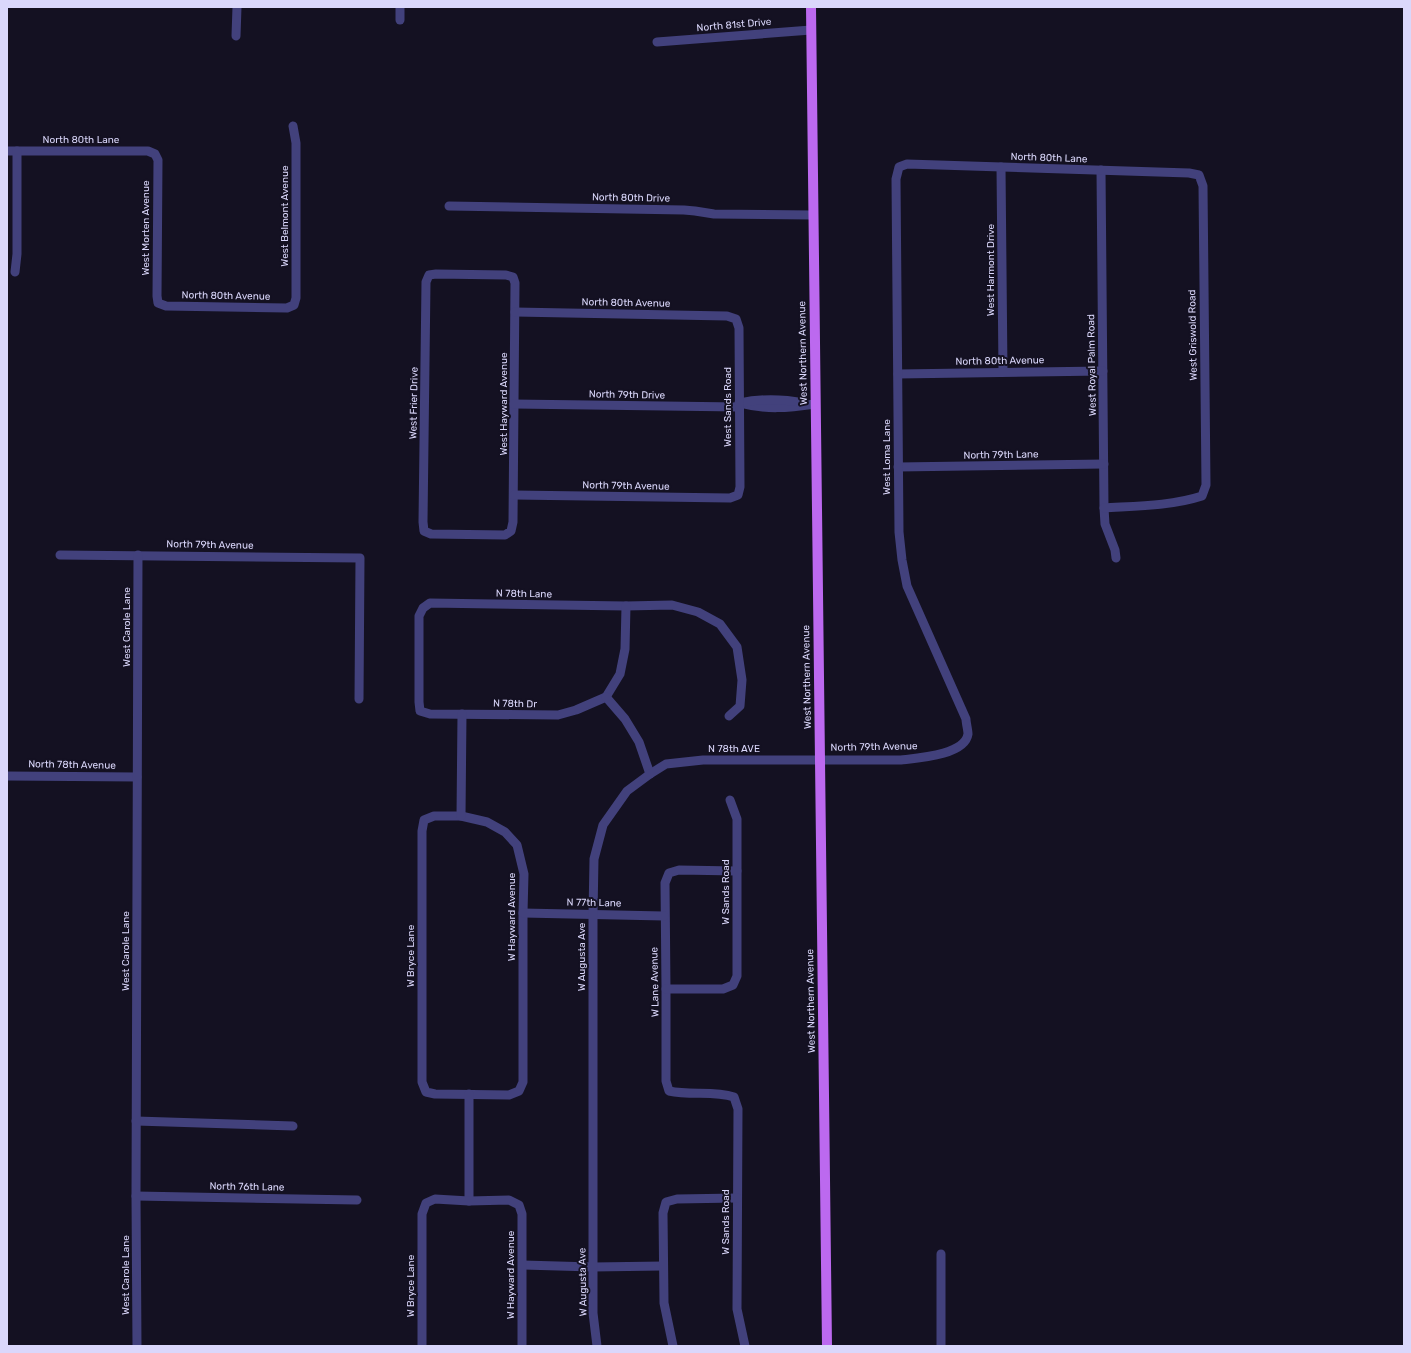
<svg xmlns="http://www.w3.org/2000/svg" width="1411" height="1353" viewBox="0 0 1411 1353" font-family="Rubik,sans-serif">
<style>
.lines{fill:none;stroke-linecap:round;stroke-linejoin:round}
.street{stroke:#42417c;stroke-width:9}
.primary{stroke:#bc69ef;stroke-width:10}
.labels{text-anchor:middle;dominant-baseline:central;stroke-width:4;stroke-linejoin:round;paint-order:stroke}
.street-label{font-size:10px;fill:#dad7fb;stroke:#141122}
</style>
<rect width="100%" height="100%" fill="#141122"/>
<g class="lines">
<g class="street">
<polyline points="400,20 400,7"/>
<polyline points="236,36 237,7"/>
<polyline points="657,42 811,30"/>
<polyline points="7,151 148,151 155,154 158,160 157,296 158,303 166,306 287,308 294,305 296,298 296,143 293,126"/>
<polyline points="1001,167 1003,372"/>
<polyline points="1101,170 1104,508 1105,524 1115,550 1116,558"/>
<polyline points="449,206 684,210 695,211 714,214 813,215"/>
<polyline points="15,272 17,254 17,151"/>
<polygon points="436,274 506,275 513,277 515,283 513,522 511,531 505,535 431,534 424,531 423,522 426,282 429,275"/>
<polyline points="898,374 1103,371"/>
<path d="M739 403C766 410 788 408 815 404"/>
<path d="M740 403C762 398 783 399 805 403"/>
<polyline points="514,404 739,407"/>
<polyline points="898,467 1104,464"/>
<polyline points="514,495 730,498 738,495 740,487 739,328 736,319 727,316 515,312"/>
<polyline points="60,555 360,558 359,699"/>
<polyline points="606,697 576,710 558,715 430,714 420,711 419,702 419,616 423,608 430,603 626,606 672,605 698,612 720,624 737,647 742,680 740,706 729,716"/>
<polyline points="606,697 620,674 625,649 626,606"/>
<polyline points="606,697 625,719 639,742 650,774"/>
<polyline points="7,776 137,777"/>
<polygon points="434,816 461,816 487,822 505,832 517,845 524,874 523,913 523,1082 519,1091 509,1095 435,1094 426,1092 422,1082 422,831 424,820"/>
<polyline points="461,816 462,714"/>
<path d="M737 871 679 870 669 873 665 883 666 989V1081L669 1091C691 1096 713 1090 734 1097L738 1109 737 1309 745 1346"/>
<polyline points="523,913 664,916"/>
<polyline points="666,989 723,989 733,985 737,976 737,819 730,800"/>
<polyline points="469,1094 469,1201"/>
<polyline points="136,1121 293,1126"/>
<polyline points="136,1196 357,1200"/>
<polyline points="523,1265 593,1267 663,1266"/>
<polyline points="137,1346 136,1196 138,555"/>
<polyline points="422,1346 422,1214 426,1203 435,1199 469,1201 509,1200 519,1205 522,1214 522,1346"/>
<path d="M597 1346 593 1313V914L594 859 603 825 627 791 650 774 666 764 703 760H901C918 758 965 755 968 734 968 730 966 723 966 719L907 586 902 560 899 532 896 179 899 167 907 164 1189 173 1199 175 1203 186 1206 485 1202 496C1171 506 1137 506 1104 508"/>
<polyline points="673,1346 664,1303 663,1213 666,1202 677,1199 737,1198"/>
<polyline points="941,1346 941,1254"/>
</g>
<polyline class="primary" points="811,7 827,1346"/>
</g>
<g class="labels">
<g class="street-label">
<text transform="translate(734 25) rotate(-5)">North 81st Drive</text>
<text x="81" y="140">North 80th Lane</text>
<text transform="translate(1049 158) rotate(2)">North 80th Lane</text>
<text transform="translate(631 198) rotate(1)">North 80th Drive</text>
<text transform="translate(285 216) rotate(-90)">West Belmont Avenue</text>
<text transform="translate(146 228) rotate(-90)">West Morten Avenue</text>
<text transform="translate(991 270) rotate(-90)">West Harmont Drive</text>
<text transform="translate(226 296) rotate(1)">North 80th Avenue</text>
<text transform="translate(626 303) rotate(1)">North 80th Avenue</text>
<text transform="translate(1193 335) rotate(-91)">West Griswold Road</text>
<text transform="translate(803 353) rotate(-91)">West Northern Avenue</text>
<text transform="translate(1000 361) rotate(-1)">North 80th Avenue</text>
<text transform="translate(1092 365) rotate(-91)">West Royal Palm Road</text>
<text transform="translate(627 395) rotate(1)">North 79th Drive</text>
<text transform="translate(414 403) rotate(-89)">West Frier Drive</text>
<text transform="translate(504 404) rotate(-90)">West Hayward Avenue</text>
<text transform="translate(728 407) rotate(-90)">West Sands Road</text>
<text transform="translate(1001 455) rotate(-1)">North 79th Lane</text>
<text transform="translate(887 457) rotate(-90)">West Loma Lane</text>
<text transform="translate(626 486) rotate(1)">North 79th Avenue</text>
<text transform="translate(210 545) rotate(1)">North 79th Avenue</text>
<text transform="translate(524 594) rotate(1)">N 78th Lane</text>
<text transform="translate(127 627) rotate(-90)">West Carole Lane</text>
<text transform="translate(807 677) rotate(-91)">West Northern Avenue</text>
<text transform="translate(515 704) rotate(1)">N 78th Dr</text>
<text transform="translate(874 747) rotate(-1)">North 79th Avenue</text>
<text x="734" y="749">N 78th AVE</text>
<text transform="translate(72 765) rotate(1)">North 78th Avenue</text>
<text transform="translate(726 892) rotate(-90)">W Sands Road</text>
<text transform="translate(594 903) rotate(1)">N 77th Lane</text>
<text transform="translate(512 917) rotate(-90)">W Hayward Avenue</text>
<text transform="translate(126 951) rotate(-90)">West Carole Lane</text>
<text transform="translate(411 956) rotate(-90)">W Bryce Lane</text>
<text transform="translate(582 957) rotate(-90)">W Augusta Ave</text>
<text transform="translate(655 982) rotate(-91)">W Lane Avenue</text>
<text transform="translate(811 1001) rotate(-91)">West Northern Avenue</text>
<text transform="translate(247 1187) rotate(1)">North 76th Lane</text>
<text transform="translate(726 1222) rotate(-90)">W Sands Road</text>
<text transform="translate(126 1275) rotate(-90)">West Carole Lane</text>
<text transform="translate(511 1275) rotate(-90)">W Hayward Avenue</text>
<text transform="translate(583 1282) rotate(-91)">W Augusta Ave</text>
<text transform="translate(411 1286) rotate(-90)">W Bryce Lane</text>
</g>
</g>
<rect width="1411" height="1353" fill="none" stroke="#dad7fb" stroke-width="16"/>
</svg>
